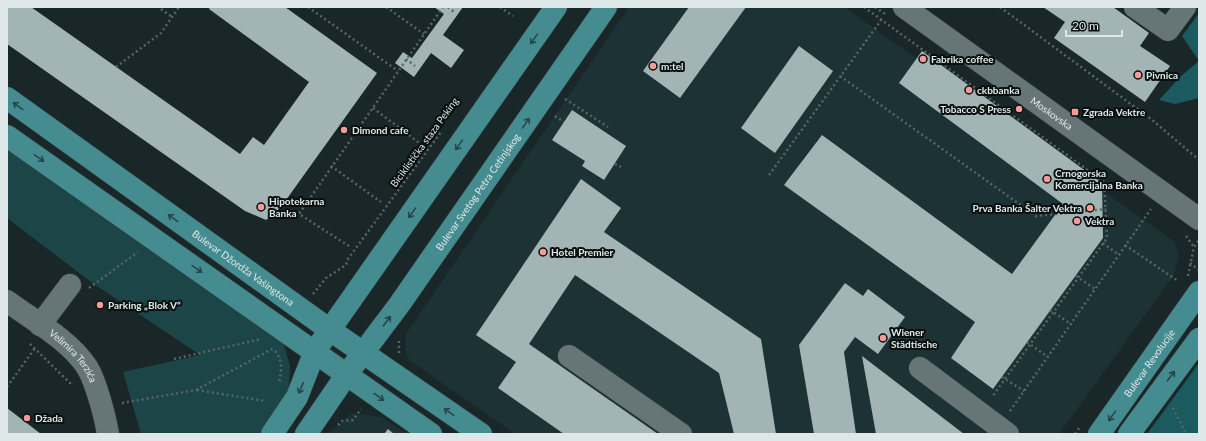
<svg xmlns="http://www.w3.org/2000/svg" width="1206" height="441" viewBox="0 0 1206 441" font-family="Lato,sans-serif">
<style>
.built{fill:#1c3234}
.green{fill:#1c4548}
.forest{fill:#1b5a5e}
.building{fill:#a3b4b5}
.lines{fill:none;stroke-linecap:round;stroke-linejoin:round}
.minor-casing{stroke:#394445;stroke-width:23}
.major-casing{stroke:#394445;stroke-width:23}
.path{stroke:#586565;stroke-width:2.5;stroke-dasharray:2 3;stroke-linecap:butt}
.minor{stroke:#667677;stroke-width:22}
.major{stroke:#458c90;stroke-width:22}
.oneway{stroke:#244749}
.poi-dot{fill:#f59b99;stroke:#090f0f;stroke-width:1.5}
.labels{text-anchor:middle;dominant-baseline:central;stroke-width:4;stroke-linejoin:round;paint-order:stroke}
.poi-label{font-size:10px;font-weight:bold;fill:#dfe8e8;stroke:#090f0f;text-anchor:start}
.street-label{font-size:10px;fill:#dfe8e8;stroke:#090f0f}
</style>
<rect width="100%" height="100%" fill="#192728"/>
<g class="built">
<polygon points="629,7 844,7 1175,242 1179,256 1174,275 1059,434 515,434 409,360 405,349 406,334"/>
<polygon points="352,413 382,417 407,434 328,434"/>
</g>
<polygon class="green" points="7,148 283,342 290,366 288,398 260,434 141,434 123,372 200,355 91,282 7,218"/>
<g class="forest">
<polygon points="1199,13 1199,98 1175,104 1159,100 1181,76 1199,61 1182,36"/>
<polygon points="1199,363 1199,434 1147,434"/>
</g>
<g class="building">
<polygon points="7,7 31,7 240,154 253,137 264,145 309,82 209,9 210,7 285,7 377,73 281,207 266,220 245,211 7,44"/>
<polygon points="434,7 463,7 443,35 464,50 451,68 431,53 414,77 395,63 403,52 412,58 444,14"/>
<polygon points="689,7 746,7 680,98 643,71"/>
<polygon points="1043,7 1113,7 1149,33 1140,46 1170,66 1145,102 1054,38 1065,22"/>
<polygon points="799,46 833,71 775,153 741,128"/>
<polygon points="922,51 1102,183 1103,238 993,389 951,358 975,322 784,185 822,135 1012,274 1063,204 899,83"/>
<polygon points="572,110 626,146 604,180 582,166 585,161 552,140"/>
<polygon points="581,179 621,208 604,232 761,339 776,434 734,434 719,373 575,275 529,344 658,434 564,434 498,388 516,362 476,335"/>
<polygon points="845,283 863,296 868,289 905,317 878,354 855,337 844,352 856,434 814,434 799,345"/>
<polygon points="862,356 964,434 876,434"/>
<polygon points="7,408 41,434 7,434"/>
<polygon points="388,429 394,434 384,434"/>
</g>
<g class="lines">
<g class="minor-casing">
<g id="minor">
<path id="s1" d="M904 7 1199 219"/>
<polyline points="1135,7 1168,30 1185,7"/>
<path id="s2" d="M7 301C34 321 68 339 87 367 96 382 105 416 108 434"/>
<polyline points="40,325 70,285"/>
<polyline points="569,356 681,434"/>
<polyline points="920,368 1008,434"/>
</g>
</g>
<g class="major-casing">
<g id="major">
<path id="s3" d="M7 98 330 330 481 434"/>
<polyline points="7,136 431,434"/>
<polyline points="272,434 297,397 315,351 556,7"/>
<path id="s4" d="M306 434 347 374 399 305 606 7"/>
<path id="s5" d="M1099 434 1199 292"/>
<polyline points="1129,434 1199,339"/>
</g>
</g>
<g class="path">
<polyline points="308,7 398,71"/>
<polyline points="386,7 424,34"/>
<polyline points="448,7 454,12"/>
<polyline points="500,7 513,16"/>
<polyline points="864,7 1104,182 1107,238 992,397"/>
<polyline points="875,7 885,14"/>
<polyline points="1000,7 1151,119 1199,160"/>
<polyline points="161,9 172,17"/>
<polyline points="406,59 415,66"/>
<polyline points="116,67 161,33 179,7"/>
<polyline points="840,76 1036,216 1106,209"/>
<polyline points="565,99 608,127"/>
<polyline points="373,108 422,145"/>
<polyline points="555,116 564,122"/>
<polyline points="615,164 621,167"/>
<polyline points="331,166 381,202"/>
<polyline points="769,175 882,19"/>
<polyline points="1186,236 1194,247"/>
<polyline points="1103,243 1119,255"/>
<polyline points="1125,245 1178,281"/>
<polyline points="349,246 299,214 443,7"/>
<polyline points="1190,263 1199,270"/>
<polyline points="1076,276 1095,289"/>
<polyline points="1188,276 1194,247 1199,240"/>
<polyline points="89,288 138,252"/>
<polyline points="313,294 326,278 346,265 348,259 441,132"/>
<polyline points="1050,310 1071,324"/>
<polyline points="1027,342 1048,357"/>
<polyline points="30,344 72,385"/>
<path d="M275 351C284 362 281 370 279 384"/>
<polyline points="399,353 399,340"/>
<polyline points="174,359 261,339"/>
<polyline points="1002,377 1024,391"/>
<polyline points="7,387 35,348"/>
<polyline points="197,390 265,401"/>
<polyline points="122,403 196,390 274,348"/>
<polyline points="1173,408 1186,434"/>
<polyline points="1010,411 1151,209"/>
<polyline points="338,425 342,421 353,420 361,409"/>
<polyline points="1075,434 1079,428"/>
</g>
<use href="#minor" class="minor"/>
<use href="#major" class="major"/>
</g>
<defs><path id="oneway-shaft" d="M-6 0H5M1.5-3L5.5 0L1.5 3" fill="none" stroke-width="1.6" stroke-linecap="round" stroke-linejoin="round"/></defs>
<g class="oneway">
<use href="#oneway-shaft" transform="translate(534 39) rotate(125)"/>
<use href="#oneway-shaft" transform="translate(18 106) rotate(-144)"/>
<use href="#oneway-shaft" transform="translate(526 123) rotate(-55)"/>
<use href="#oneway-shaft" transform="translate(459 145) rotate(125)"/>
<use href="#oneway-shaft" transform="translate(39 158) rotate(35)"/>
<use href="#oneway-shaft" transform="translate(412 213) rotate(125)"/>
<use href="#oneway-shaft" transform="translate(173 218) rotate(-144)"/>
<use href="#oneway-shaft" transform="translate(197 269) rotate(35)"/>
<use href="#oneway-shaft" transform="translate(387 321) rotate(-53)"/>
<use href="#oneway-shaft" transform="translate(1171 376) rotate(-53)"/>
<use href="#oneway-shaft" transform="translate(301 388) rotate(114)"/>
<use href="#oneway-shaft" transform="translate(379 397) rotate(36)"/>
<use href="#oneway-shaft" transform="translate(449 412) rotate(-145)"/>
<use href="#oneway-shaft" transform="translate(1112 416) rotate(125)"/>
</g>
<g class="poi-dot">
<circle cx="923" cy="59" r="4"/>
<circle cx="653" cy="66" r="4"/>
<circle cx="1138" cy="75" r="4"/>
<circle cx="969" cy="90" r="4"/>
<circle cx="1019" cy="109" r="4"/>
<rect x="1071" y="108" width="8" height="8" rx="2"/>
<circle cx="344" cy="130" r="4"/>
<circle cx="1047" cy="179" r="4"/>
<circle cx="261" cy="207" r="4"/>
<circle cx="1090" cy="208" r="4"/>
<circle cx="1077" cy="221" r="4"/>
<circle cx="543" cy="252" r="4"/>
<circle cx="100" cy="305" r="4"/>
<circle cx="883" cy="338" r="4"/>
<circle cx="27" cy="418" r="4"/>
</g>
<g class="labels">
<g class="poi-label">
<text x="931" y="59">Fabrika coffee</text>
<text x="661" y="66">m:tel</text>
<text x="1146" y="75">Pivnica</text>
<text x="977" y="90">ckbbanka</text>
<text x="1011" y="109" text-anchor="end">Tobacco S Press</text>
<text x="1083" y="112">Zgrada Vektre</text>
<text x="352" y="130">Dimond cafe</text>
<text x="1055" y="173">Crnogorska<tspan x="1055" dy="12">Komercijalna Banka</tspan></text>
<text x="269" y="201">Hipotekarna<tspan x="269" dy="12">Banka</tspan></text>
<text x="1082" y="208" text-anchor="end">Prva Banka Šalter Vektra</text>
<text x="1085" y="221">Vektra</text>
<text x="551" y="252">Hotel Premier</text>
<text x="108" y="305">Parking „Blok V“</text>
<text x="891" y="332">Wiener<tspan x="891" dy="12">Städtische</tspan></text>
<text x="35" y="418">Džada</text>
</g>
<g class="street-label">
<text stroke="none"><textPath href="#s1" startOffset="182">Moskovska</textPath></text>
<text transform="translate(424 142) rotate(-54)">Biciklistička staza Peking</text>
<text stroke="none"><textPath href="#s4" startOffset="297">Bulevar Svetog Petra Cetinjskog</textPath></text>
<text stroke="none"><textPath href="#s3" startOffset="291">Bulevar Džordža Vašingtona</textPath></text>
<text stroke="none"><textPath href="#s2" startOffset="87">Velimira Terzića</textPath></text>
<text stroke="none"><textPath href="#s5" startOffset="87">Bulevar Revolucije</textPath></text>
</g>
</g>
<rect width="1206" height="441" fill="none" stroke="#dfe8e8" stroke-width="16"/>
<path d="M1066 30v6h56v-6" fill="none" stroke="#dfe8e8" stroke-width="2"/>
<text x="1072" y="30" font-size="12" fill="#dfe8e8" stroke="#090f0f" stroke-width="3" paint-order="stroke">20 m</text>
</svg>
